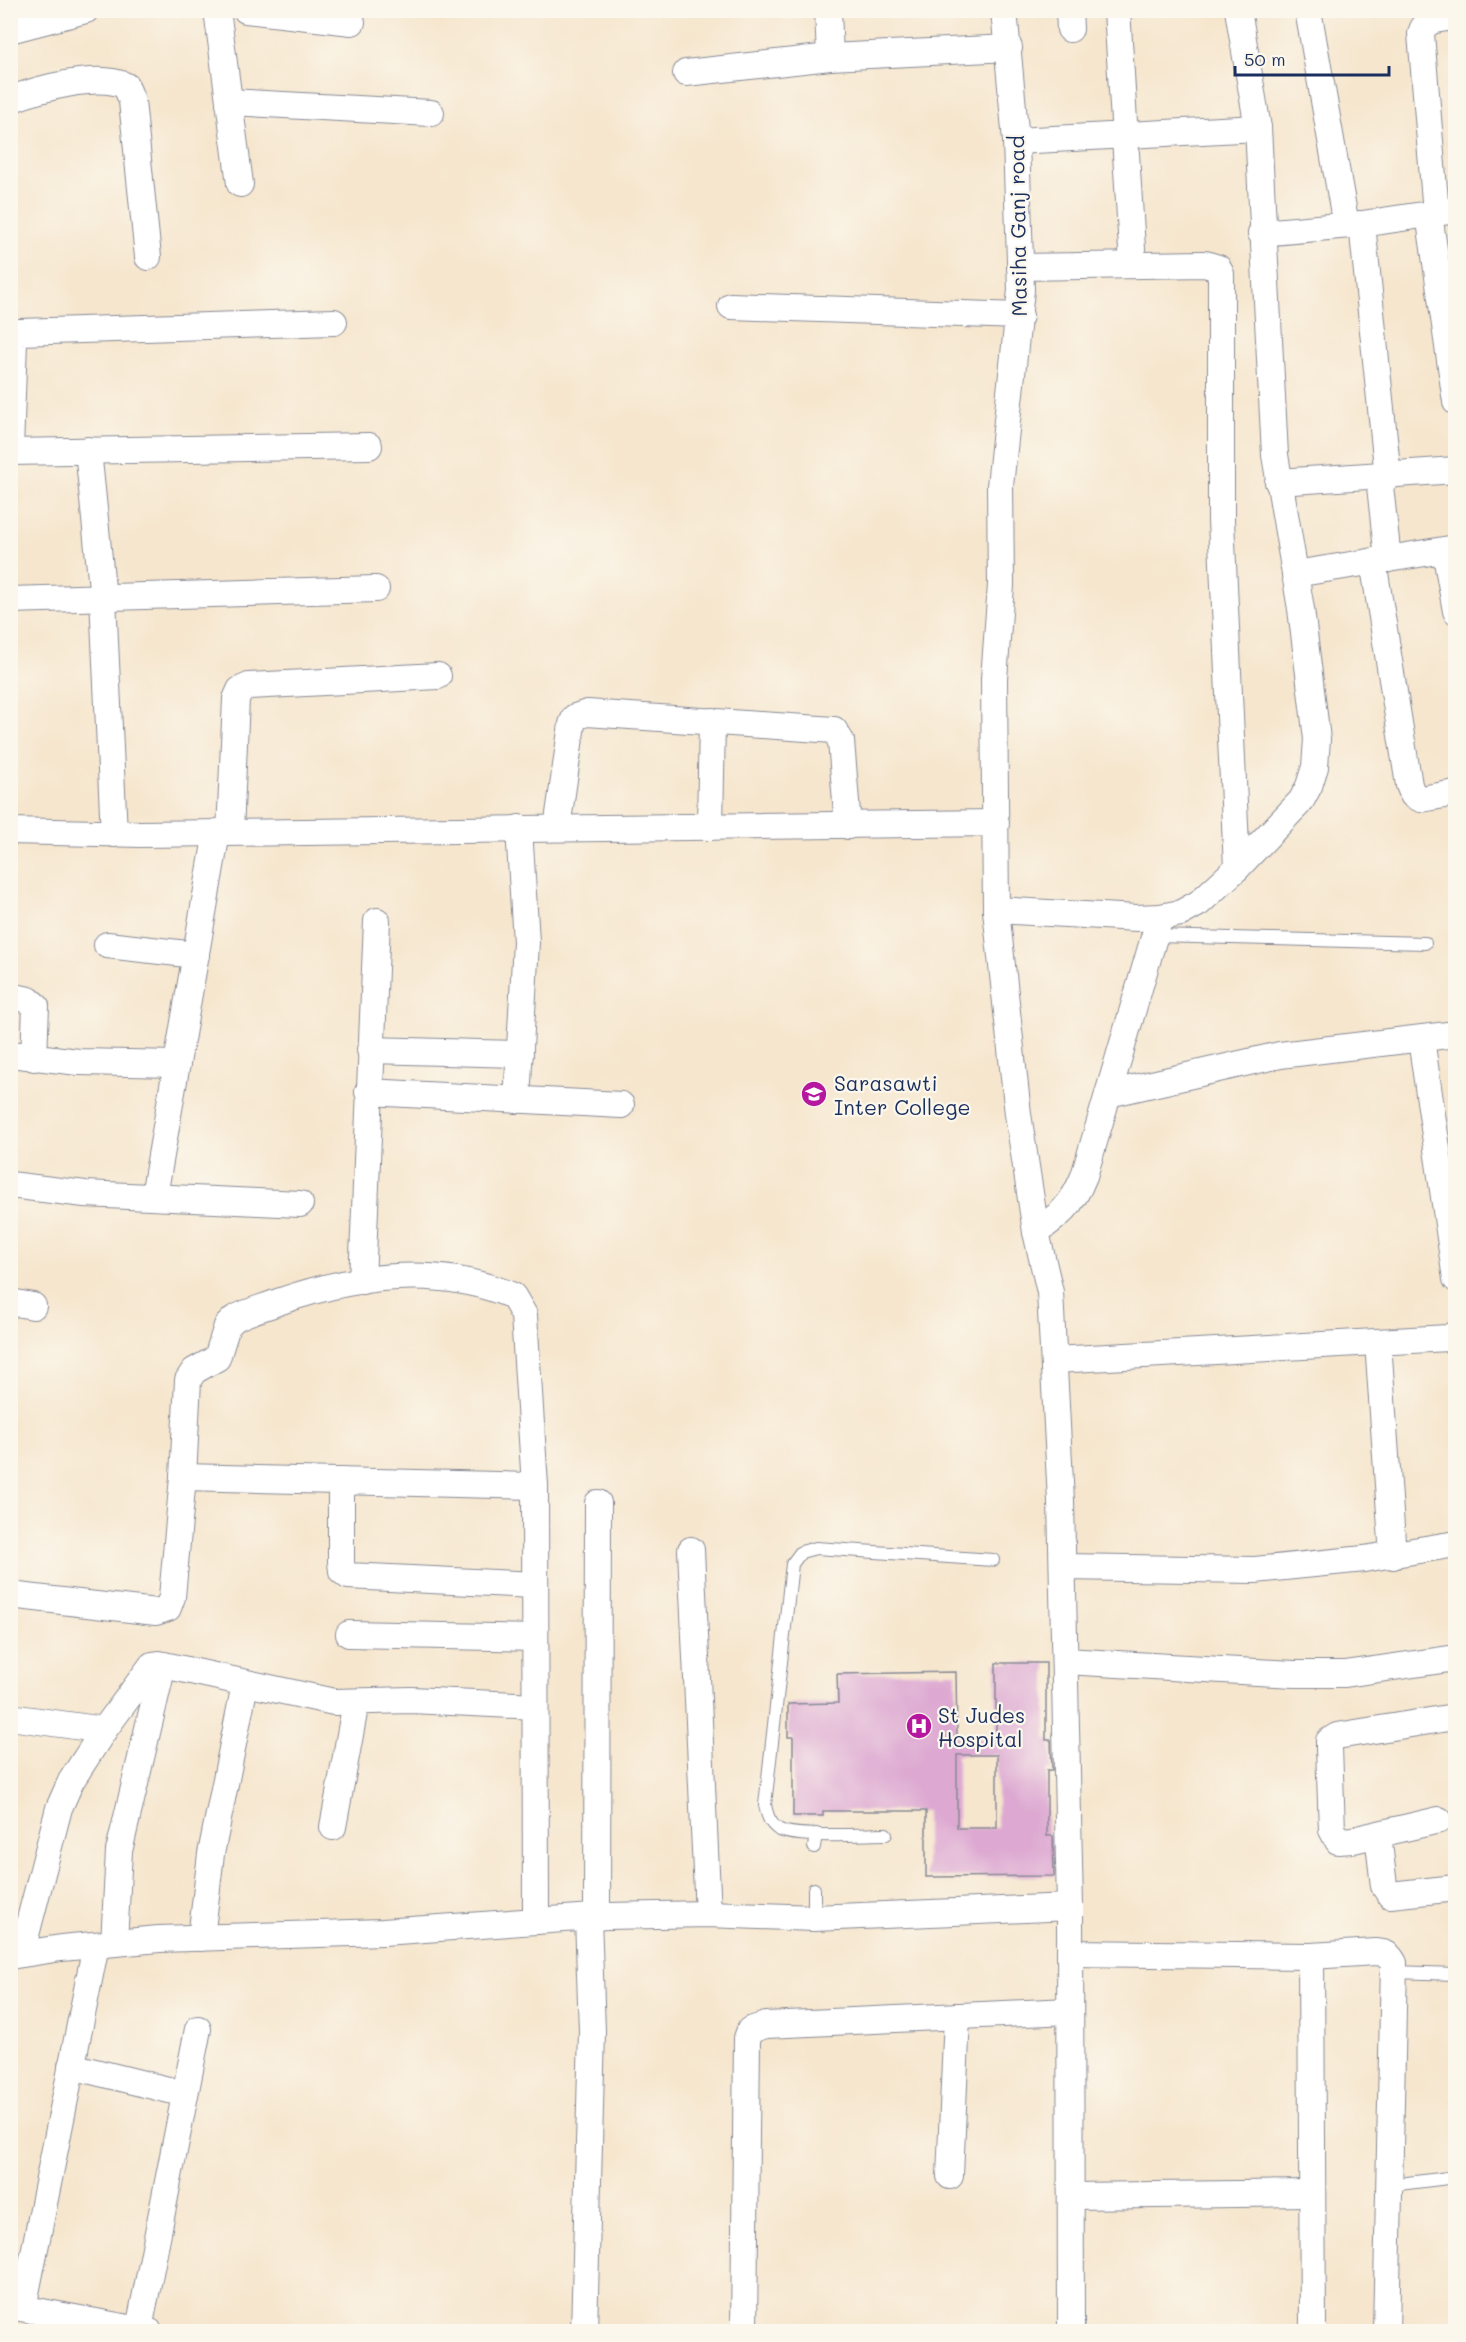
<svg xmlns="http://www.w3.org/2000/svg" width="1466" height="2342" viewBox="0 0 1466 2342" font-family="Mali,sans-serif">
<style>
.building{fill:#dda8d2;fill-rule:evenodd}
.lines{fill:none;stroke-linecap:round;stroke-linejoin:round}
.service-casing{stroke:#888a96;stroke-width:14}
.minor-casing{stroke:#888a96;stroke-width:28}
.service{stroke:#fff;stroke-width:12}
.minor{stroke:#fff;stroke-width:26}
.labels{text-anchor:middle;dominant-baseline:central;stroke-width:4.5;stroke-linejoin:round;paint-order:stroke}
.street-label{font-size:21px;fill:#1b2f5e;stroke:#fbf7ec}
.poi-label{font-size:21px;fill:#1b2f5e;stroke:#fbf7ec;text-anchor:start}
</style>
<rect width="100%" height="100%" fill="#fbf7ec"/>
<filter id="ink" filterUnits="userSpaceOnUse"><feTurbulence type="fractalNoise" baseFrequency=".0167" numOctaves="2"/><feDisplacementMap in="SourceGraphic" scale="12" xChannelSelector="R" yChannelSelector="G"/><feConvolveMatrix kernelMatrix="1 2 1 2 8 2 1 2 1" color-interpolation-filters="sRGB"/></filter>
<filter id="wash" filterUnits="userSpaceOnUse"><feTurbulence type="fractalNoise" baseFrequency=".008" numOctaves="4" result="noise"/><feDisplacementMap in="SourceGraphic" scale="24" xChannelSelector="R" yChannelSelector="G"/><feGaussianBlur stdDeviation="1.35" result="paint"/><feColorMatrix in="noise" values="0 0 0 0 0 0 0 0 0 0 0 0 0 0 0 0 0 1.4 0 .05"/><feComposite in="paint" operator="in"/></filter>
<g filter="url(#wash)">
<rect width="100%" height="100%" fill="#f6e6ce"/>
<g id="blocks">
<path class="building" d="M996 1663H1046V1740H1051L1052 1770H1047V1836H1053L1054 1876 926 1877V1811H823V1816H793V1737H788V1704L838 1703 837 1674 956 1672 957 1738H996ZM957 1755H997V1828H957Z"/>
</g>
</g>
<g filter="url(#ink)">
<use href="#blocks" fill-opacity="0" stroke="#888a96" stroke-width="1.5"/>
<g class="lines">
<g class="service-casing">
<g id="service">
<polyline points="1156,936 1425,943"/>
<path d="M886 1834C864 1834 794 1839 778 1829 769 1823 767 1814 765 1805L792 1564 801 1552 816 1548 993 1560"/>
<polyline points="814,1847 816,1834"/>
<polyline points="814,1889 814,1918"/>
<polyline points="1394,1972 1456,1974"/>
<polyline points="1391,2185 1456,2177"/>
</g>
</g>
<g class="minor-casing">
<g id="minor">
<polyline points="217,10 240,184"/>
<polyline points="246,10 352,22"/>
<polyline points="828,10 830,57"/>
<polyline points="1004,10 1016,141 1021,290 1000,486 1001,585 994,679 996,910 1018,1114 1036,1232 1050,1292 1061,1501 1070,1907"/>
<polyline points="1069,10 1070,29"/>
<polyline points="1117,10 1133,265"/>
<polyline points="1308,10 1346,225"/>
<polyline points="10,30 86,10"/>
<polyline points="686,73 830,57 1009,48"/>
<path d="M10 100C37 89 99 72 126 86L132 101 148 257"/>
<polyline points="229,102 431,113"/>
<polyline points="1016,141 1258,128"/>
<path d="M1436 213 1421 34C1424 18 1442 19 1456 17"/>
<polyline points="1429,214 1456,402"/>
<polyline points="1362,224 1388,477"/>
<polyline points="1261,233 1362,224 1456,210"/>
<polyline points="1020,267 1205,264 1218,268 1221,274 1221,520 1237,868"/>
<polyline points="731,306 1020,316"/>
<polyline points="10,448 14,342 19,332 334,322"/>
<polyline points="88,450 103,598 114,834"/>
<polyline points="10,452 369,446"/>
<polyline points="1379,477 1388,559"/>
<polyline points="1278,482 1456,470"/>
<polyline points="1445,550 1456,611"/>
<polyline points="1373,561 1409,785 1413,795 1421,799 1456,793"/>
<polyline points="1295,574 1456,548"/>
<polyline points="10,600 376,589"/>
<polyline points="710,827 712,721"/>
<polyline points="557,828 572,724 575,717 587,713 834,730 841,741 848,826"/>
<polyline points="10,831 141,834 996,823"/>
<polyline points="230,832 236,699 240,690 249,686 438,676"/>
<polyline points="996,910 1137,918 1160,917 1181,913 1199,903 1237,868 1301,801 1309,786 1315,767 1317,739 1301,609 1275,455 1258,128 1238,10"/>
<polyline points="107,945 196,955"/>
<polyline points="10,996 29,1000 36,1006 34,1058"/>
<polyline points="1421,1039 1456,1279"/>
<polyline points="370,1050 520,1054"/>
<polyline points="10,1054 79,1062 177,1064"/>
<polyline points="368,1092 621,1105"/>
<polyline points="1108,1094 1280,1055 1456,1034"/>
<polyline points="517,1100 526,942 519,828"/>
<polyline points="10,1185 85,1194 300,1204"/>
<polyline points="154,1196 217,832"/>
<path d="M1036 1232C1061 1214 1072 1206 1084 1176L1160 917"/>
<polyline points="362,1281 377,921"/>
<polyline points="10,1302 33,1306"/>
<polyline points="1378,1342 1393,1556"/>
<polyline points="1054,1360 1448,1338 1456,1334"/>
<polyline points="183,1477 535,1486"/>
<polyline points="341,1481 341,1562 342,1571 348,1576 535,1585"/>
<polyline points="691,1550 708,1914"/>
<polyline points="1063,1567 1255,1570 1364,1559 1456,1544"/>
<path d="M10 1595 156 1612 168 1608 172 1597 183 1477 188 1380 194 1371 217 1358 227 1326 234 1319C248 1311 263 1308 278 1302 352 1276 437 1264 513 1296L524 1315 535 1486 536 1921"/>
<polyline points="349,1634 535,1638"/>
<polyline points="1065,1661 1294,1674 1345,1674 1456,1658"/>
<polyline points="10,1717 104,1730"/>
<polyline points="1439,1820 1353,1840 1338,1841 1332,1830 1329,1747 1329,1741 1337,1736 1448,1718"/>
<polyline points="333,1827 356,1702"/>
<polyline points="1378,1835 1384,1886 1390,1895 1456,1888"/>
<polyline points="597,1917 598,1503"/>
<polyline points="201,1938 211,1854 245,1684"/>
<polyline points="114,1943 119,1851 163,1665"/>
<path d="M1070 1953 1311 1956 1376 1952C1386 1953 1389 1954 1394 1963L1386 2332"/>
<polyline points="21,1954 59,1808 71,1781 104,1730 152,1665 159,1664 334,1702 411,1700 535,1706"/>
<polyline points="10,1956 61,1948 159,1939 383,1932 607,1916 708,1914 814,1918 1070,1907 1071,2332"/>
<polyline points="1311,1956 1313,2332"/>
<polyline points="71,2066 185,2094"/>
<polyline points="950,2176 957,2016"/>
<polyline points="1071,2196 1312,2193"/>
<polyline points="10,2306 150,2332"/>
<polyline points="23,2308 96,1945"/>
<polyline points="139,2329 198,2029"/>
<polyline points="584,2332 592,2031 588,1918"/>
<polyline points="744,2332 747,2038 750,2030 766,2025 1070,2011"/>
</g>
</g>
<use href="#service" class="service"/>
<use href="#minor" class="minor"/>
</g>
</g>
<defs>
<g id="university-disc" transform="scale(1.35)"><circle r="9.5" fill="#b5179e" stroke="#fbf7ec"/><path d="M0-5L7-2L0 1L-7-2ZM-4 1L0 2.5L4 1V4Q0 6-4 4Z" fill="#fff"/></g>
<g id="hospital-disc" transform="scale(1.35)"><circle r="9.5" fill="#b5179e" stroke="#fbf7ec"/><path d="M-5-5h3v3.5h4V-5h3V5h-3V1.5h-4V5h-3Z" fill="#fff"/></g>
</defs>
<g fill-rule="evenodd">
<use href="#university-disc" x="814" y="1094"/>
<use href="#hospital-disc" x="919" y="1726"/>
</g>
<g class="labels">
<g class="street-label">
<text transform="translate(1017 226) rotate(-91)">Masiha Ganj road</text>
</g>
<g class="poi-label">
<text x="834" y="1082">Sarasawti<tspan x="834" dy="24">Inter College</tspan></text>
<text x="938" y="1714">St Judes<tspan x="938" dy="24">Hospital</tspan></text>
</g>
</g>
<rect width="1466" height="2342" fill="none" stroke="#fbf7ec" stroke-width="36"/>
<path d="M1235 66v9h154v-9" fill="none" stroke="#1b2f5e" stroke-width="3"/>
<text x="1244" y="66" font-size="18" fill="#1b2f5e" stroke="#fbf7ec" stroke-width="4.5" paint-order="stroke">50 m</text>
</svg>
